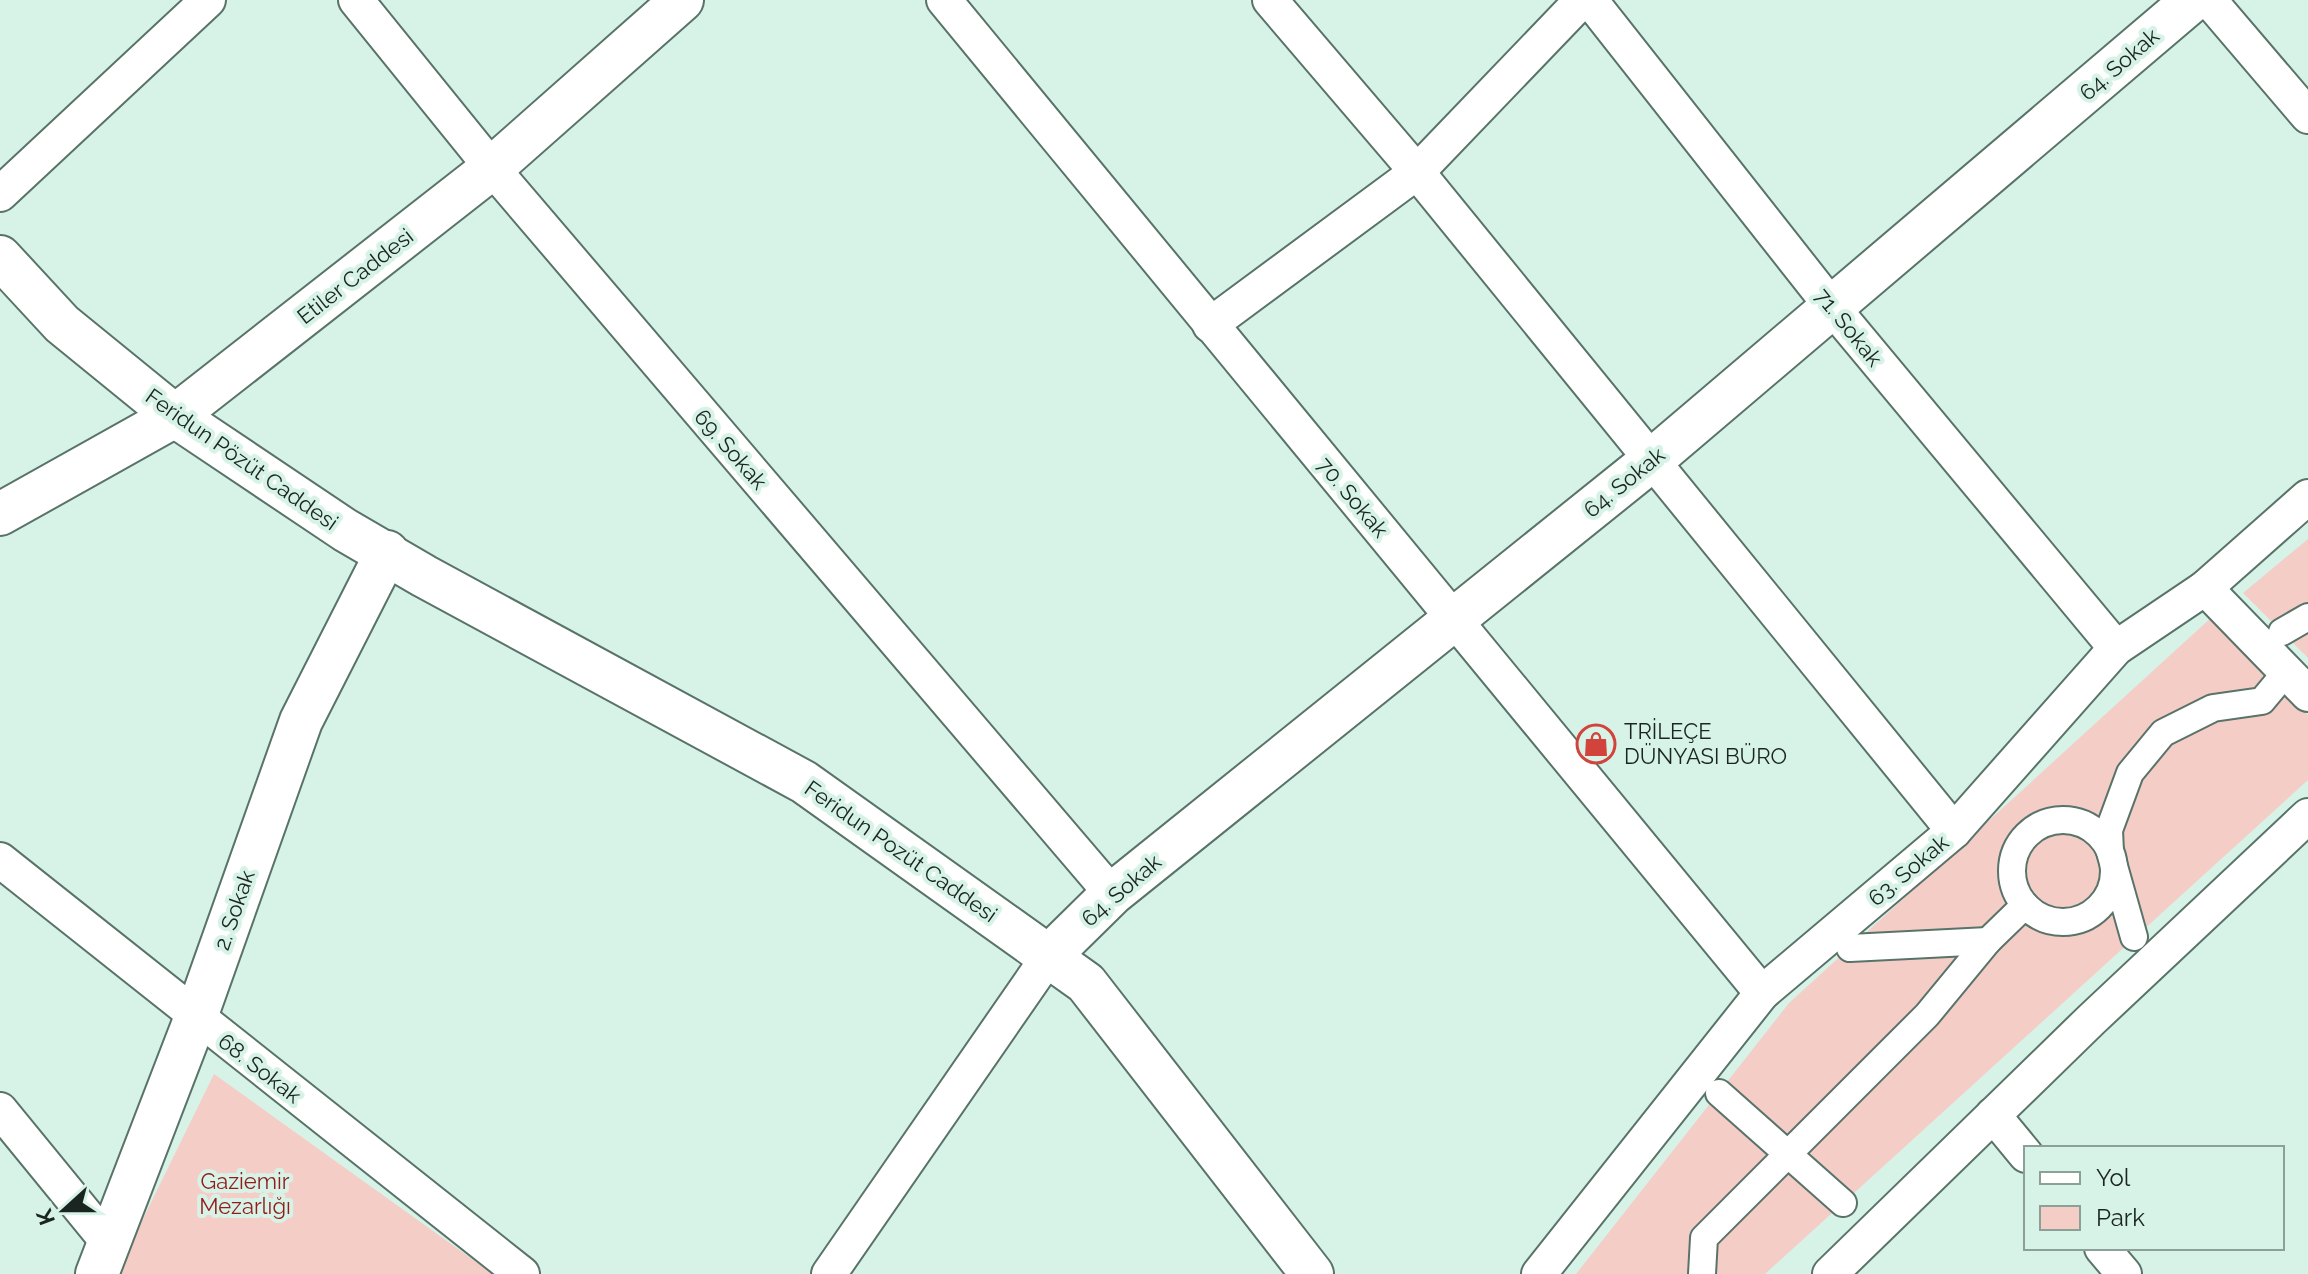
<svg xmlns="http://www.w3.org/2000/svg" width="2308" height="1274" viewBox="0 0 2308 1274" font-family="Raleway,sans-serif">
<style>
.green{fill:#f5cdc7}
.lines{fill:none;stroke-linecap:round;stroke-linejoin:round}
.pedestrian-casing{stroke:#597369;stroke-width:30}
.minor-casing{stroke:#597369;stroke-width:38}
.tertiary-casing{stroke:#597369;stroke-width:46}
.pedestrian{stroke:#fff;stroke-width:26}
.minor{stroke:#fff;stroke-width:34}
.tertiary{stroke:#fff;stroke-width:42}
.labels{text-anchor:middle;dominant-baseline:central;stroke-width:8;stroke-linejoin:round;paint-order:stroke}
.street-label{font-size:22px;fill:#1a2521;stroke:#d7f3e7}
.poi-label{font-size:22px;fill:#1a2521;stroke:#d7f3e7;text-anchor:start}
.park-label{font-size:22px;fill:#921c1a;stroke:#d7f3e7}
</style>
<rect width="100%" height="100%" fill="#d7f3e7"/>
<g class="green">
<polygon points="2308,539 2308,658 2243,593"/>
<polygon points="2213,616 2308,715 2308,780 1765,1274 1576,1274 1789,1003"/>
<polygon points="214,1074 493,1274 116,1274"/>
</g>
<g class="lines">
<g class="pedestrian-casing">
<g id="pedestrian">
<polyline points="2282,632 2308,617"/>
<circle cx="2063" cy="871" r="51"/>
<polyline points="2134,937 2110,852 2109,830 2130,773 2163,733 2213,708 2262,701 2277,683"/>
<polyline points="1850,948 1988,941"/>
<polyline points="1719,1093 1843,1203"/>
<polyline points="1702,1274 1704,1238 1927,1015 1988,941 2025,905"/>
</g>
</g>
<g class="minor-casing">
<g id="minor">
<polyline points="356,0 492,168 1112,894"/>
<polyline points="944,0 1762,993"/>
<polyline points="1270,0 1417,172 1954,831"/>
<polyline points="1590,0 1832,307 2116,648"/>
<polyline points="2209,0 2308,116"/>
<polyline points="0,194 208,0"/>
<polyline points="1210,325 1417,172 1582,0"/>
<polyline points="2205,588 2308,694"/>
<polyline points="0,860 522,1274"/>
<polyline points="0,1110 108,1242"/>
<polyline points="1993,1115 2026,1155"/>
<polyline points="2102,1248 2124,1274"/>
<polyline points="829,1274 1049,956"/>
<polyline points="1539,1274 1762,993 1954,831 2116,648 2205,588 2308,497"/>
<polyline points="1830,1274 2091,1020 2308,816"/>
</g>
</g>
<g class="tertiary-casing">
<g id="tertiary">
<polyline points="0,257 62,324 175,416 345,530 424,576 804,782 1086,983 1312,1274"/>
<polyline points="0,514 175,416 492,168 682,0"/>
<polyline points="1049,956 1112,894 1652,460 2193,0"/>
<polyline points="97,1274 196,1017 301,721 387,552"/>
</g>
</g>
<use href="#pedestrian" class="pedestrian"/>
<use href="#minor" class="minor"/>
<use href="#tertiary" class="tertiary"/>
</g>
<defs>
<g id="shop-ring" transform="scale(2)"><circle r="9.5" fill="#d7f3e7" stroke="#d1433b" stroke-width="1.5"/><path d="M-5-2.5h2.3a2.7 3.5 0 0 1 5.4 0H5L5.5 6h-11ZM-1.5-2.5h3a1.5 2.3 0 0 0-3 0Z" fill="#d1433b"/></g>
</defs>
<g fill-rule="evenodd">
<use href="#shop-ring" x="1596" y="744"/>
</g>
<g class="labels">
<g class="street-label">
<text transform="translate(2119 64) rotate(-41)">64. Sokak</text>
<text transform="translate(355 276) rotate(-38)">Etiler Caddesi</text>
<text transform="translate(1849 327) rotate(51)">71. Sokak</text>
<text transform="translate(731 449) rotate(49)">69. Sokak</text>
<text transform="translate(242 459) rotate(35)">Feridun Pözüt Caddesi</text>
<text transform="translate(1624 482) rotate(-39)">64. Sokak</text>
<text transform="translate(1353 497) rotate(50)">70. Sokak</text>
<text transform="translate(901 851) rotate(35)">Feridun Pozüt Caddesi</text>
<text transform="translate(1908 870) rotate(-40)">63. Sokak</text>
<text transform="translate(1121 890) rotate(-41)">64. Sokak</text>
<text transform="translate(234 910) rotate(-71)">2. Sokak</text>
<text transform="translate(260 1068) rotate(38)">68. Sokak</text>
</g>
<g class="poi-label">
<text x="1624" y="731">TRİLEÇE<tspan x="1624" dy="25">DÜNYASI BÜRO</tspan></text>
</g>
<g class="park-label">
<text x="245" y="1181">Gaziemir<tspan x="245" dy="25">Mezarlığı</tspan></text>
</g>
</g>
<rect x="2024" y="1146" width="260" height="104" fill="#d7f3e7" stroke="#8ba198" stroke-width="2"/>
<rect x="2040" y="1172" width="40" height="12" fill="#ffffff" stroke="#8ba198" stroke-width="2"/>
<text x="2096" y="1186" font-size="24" fill="#1a2521">Yol</text>
<rect x="2040" y="1206" width="40" height="24" fill="#f5cdc7" stroke="#8ba198" stroke-width="2"/>
<text x="2096" y="1226" font-size="24" fill="#1a2521">Park</text>
<g transform="translate(64 1210) rotate(249)" stroke="#d7f3e7" stroke-width="6" paint-order="stroke">
<path d="M0-6L14 30L0 20L-14 30Z" fill="#1a2521"/>
<text y="-12" font-size="22" font-weight="bold" text-anchor="middle" fill="#1a2521">K</text>
</g>
</svg>
